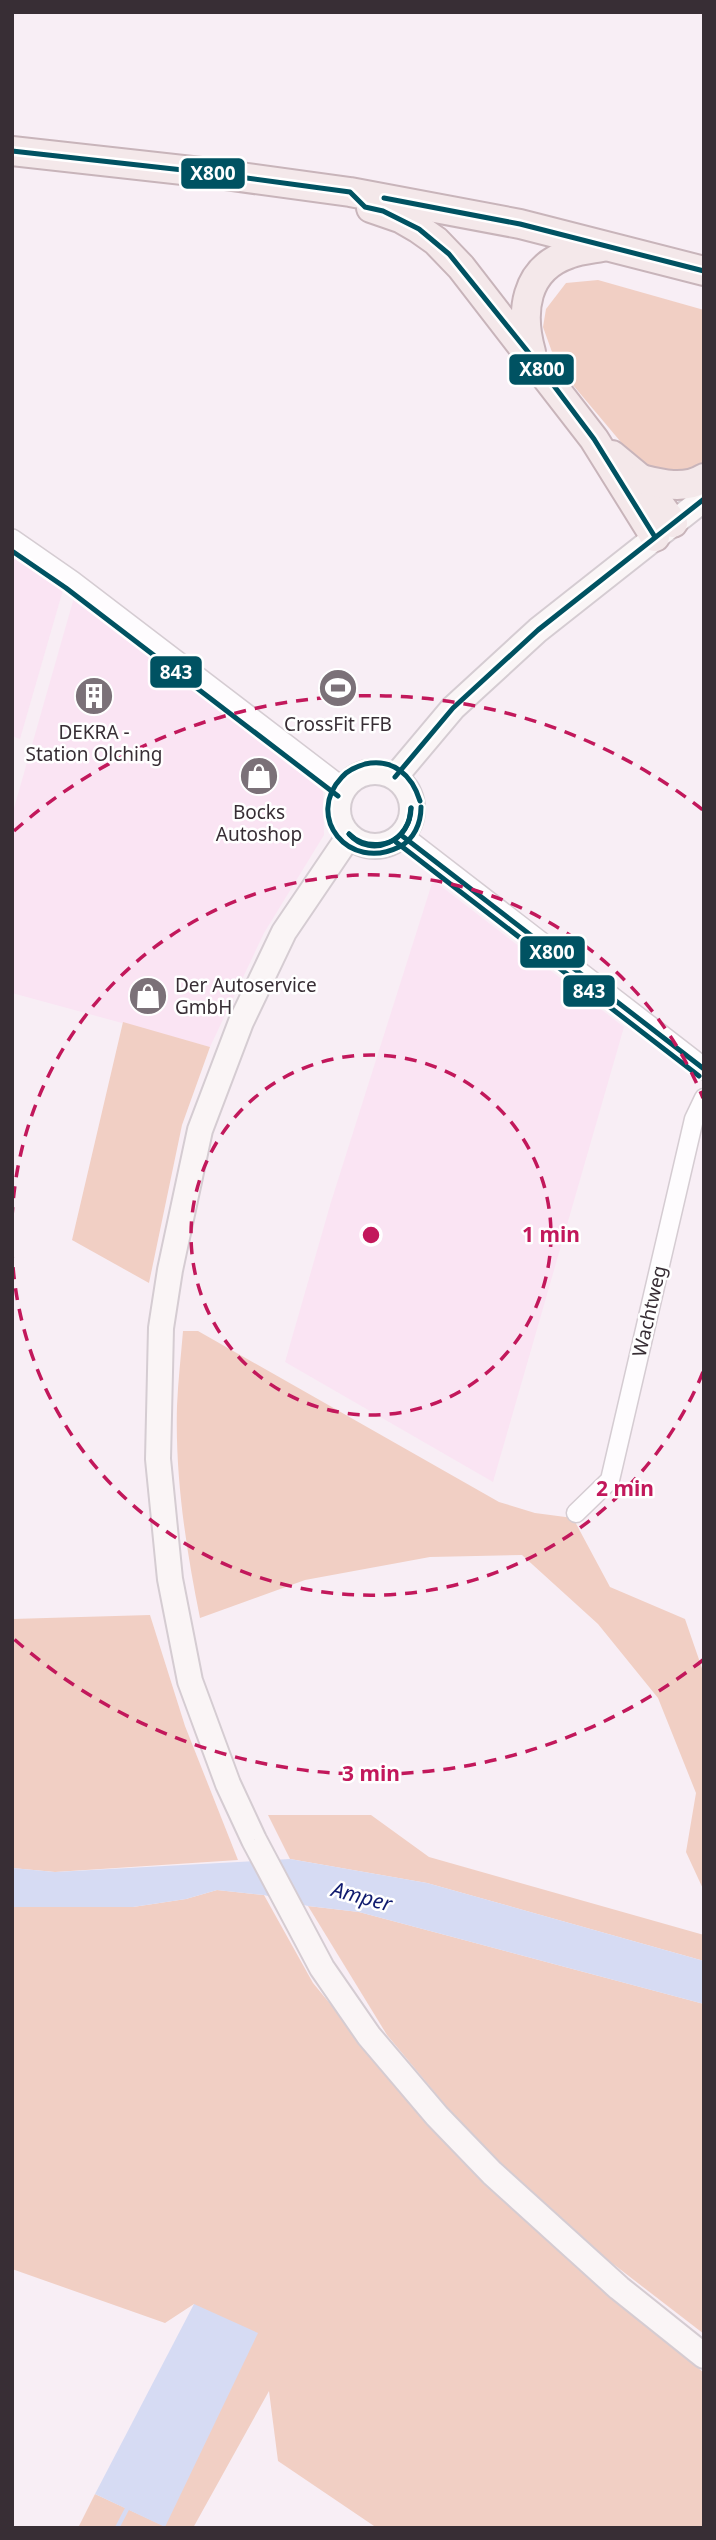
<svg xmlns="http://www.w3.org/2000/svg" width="716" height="2540" viewBox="0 0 716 2540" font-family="'Noto Sans',sans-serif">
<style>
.built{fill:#fae4f3}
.green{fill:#f1cfc4}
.water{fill:#d6dbf3}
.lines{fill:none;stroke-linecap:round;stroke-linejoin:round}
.stream{stroke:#d6dbf3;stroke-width:4.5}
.minor-casing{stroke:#d5ccd2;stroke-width:21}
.tertiary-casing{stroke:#d5ccd2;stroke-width:24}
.secondary-casing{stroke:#d5ccd2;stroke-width:28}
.trunk-casing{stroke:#c8b4ba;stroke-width:32}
.minor{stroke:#fefcfe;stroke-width:18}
.tertiary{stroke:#fefcfe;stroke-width:21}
.secondary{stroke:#faf5f6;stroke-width:24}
.trunk{stroke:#f4e8ea;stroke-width:28}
.bus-1-casing{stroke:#fff;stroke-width:10}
.bus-2-casing{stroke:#fff;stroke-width:10}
.bus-1{stroke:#005262;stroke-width:5}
.bus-2{stroke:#005262;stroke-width:5}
.ring{fill:none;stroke:#c2185b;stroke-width:3.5;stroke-dasharray:12 9}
.labels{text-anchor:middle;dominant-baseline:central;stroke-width:5;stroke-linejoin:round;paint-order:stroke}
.poi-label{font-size:19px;fill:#382e35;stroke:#fff}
.street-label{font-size:19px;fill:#382e35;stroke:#fff}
.water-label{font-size:21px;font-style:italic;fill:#101b6f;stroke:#fff}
.centre{fill:#c2185b;stroke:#fff;stroke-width:3.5}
.ring-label{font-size:21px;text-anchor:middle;font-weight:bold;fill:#c2185b;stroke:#fff;stroke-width:5;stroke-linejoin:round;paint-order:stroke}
.line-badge{stroke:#fff;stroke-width:2.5}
.badge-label{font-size:19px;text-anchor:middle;font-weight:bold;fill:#fff}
</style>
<rect width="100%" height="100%" fill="#f8eef5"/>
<g class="built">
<polygon points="12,549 65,583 20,739 12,736"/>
<polygon points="75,594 323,791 324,835 264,933 210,1047 12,993 12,815"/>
<polygon points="433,880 624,1027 493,1482 285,1362 331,1202"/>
</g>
<g class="green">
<polygon points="598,280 704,310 704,465 664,478 641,466 557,366 543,327 546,309 566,283"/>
<polygon points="123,1022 210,1047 182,1125 149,1283 72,1240"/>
<path d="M183 1331H198L499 1502 535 1513 573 1518 610 1587 685 1619 704 1674V1891L686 1852 696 1793 658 1698 598 1624 522 1555 430 1557 305 1580 200 1618C186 1549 175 1477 177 1406 178 1381 181 1356 183 1331Z"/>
<polygon points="150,1615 185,1726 238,1860 55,1872 12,1868 12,1619"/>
<polygon points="268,1815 371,1815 429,1857 704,1935 704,1961 427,1883 290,1859"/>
<polygon points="217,1890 264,1895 313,1983 369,2051 552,2243 704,2373 704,2528 377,2528 278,2461 269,2391 193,2528 78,2528 95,2494 164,2526 194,2304 165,2323 12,2269 12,1907 133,1907 186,1899"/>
<polygon points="308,1906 359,1912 704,2004 704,2334 560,2223 467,2131 387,2035"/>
</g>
<g class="water">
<polygon points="290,1859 427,1883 704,1961 704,2004 359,1912 308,1906 264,1895 217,1890 186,1899 133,1907 12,1907 12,1868 55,1872"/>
<polygon points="194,2304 258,2333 165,2527 95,2494"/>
</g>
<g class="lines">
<polyline class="stream" points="117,2528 129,2505"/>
<g class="minor-casing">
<polyline id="minor" points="576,1513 610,1480 694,1119 704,1098"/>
</g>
<g class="tertiary-casing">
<g id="tertiary">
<polyline points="12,540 71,581 343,789"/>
<polyline points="401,835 704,1069"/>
</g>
</g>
<g class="secondary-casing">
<g id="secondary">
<circle cx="375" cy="809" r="37"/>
<polyline points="395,777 453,708 538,630 704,499"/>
<polyline points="349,836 284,932 241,1022 200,1130 170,1270 161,1328 158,1459 170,1579 190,1681 228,1784 254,1840 322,1968 369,2036 437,2116 492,2173 619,2288 704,2356"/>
</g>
</g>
<g class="trunk-casing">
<g id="trunk">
<polyline points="12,151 210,173 350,192 520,224 704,271"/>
<polyline points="371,208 400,218 419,229 436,241 461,267 594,439 655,537"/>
<path d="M531 352C520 313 524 269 569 254 579 250 591 249 602 247"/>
<polyline points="612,455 641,479 673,523"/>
<path d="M641 479C661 484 685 490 704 478"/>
</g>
</g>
<use href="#minor" class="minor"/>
<use href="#tertiary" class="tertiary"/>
<use href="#secondary" class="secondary"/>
<use href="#trunk" class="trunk"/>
<g class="bus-1-casing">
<g id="bus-1">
<polyline points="12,151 210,173 350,192 365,207 383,211 419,229 449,254 533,358 594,439 655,537"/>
<polyline points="384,198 520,224 704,271"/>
<polyline points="395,777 453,708 538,630 704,499"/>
<path d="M349 834C366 850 397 848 407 825 410 820 410 813 411 808"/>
<path d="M349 834C372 860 411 840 411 808"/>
<polyline points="401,835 704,1069"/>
</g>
</g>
<g class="bus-2-casing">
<g id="bus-2">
<polyline points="12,551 66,588 338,796"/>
<path d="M420 801C412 775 393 758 365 764 356 767 348 770 342 777 304 817 349 872 399 847 414 840 421 823 421 807"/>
<polyline points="396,842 699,1076"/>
</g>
</g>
<use href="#bus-1" class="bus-1"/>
<use href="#bus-2" class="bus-2"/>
</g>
<g class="ring">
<circle cx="371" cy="1235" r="180"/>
<path d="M703 1372A359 359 0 0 1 12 1251M12 1219A359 359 0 0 1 703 1098"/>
<path d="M703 1660A539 539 0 0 1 14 1639M14 831A539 539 0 0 1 703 810"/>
</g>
<defs>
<g id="stadium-disc" transform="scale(2.0125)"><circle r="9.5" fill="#7b7178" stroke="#fff"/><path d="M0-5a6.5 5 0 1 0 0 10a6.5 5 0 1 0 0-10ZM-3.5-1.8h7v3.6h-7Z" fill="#fff"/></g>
<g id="building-disc" transform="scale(2.0125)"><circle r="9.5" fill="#7b7178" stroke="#fff"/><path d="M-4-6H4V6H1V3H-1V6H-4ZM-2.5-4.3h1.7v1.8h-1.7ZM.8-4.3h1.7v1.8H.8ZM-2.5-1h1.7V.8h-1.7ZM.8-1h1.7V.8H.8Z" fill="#fff"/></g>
<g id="shop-disc" transform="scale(2.0125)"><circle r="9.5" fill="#7b7178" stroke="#fff"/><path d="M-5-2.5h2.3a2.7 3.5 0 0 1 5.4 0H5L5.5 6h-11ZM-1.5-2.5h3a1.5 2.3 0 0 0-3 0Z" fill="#fff"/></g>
</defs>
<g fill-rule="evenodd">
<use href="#stadium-disc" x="338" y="688"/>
<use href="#building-disc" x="94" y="696"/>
<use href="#shop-disc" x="259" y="776"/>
<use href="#shop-disc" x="148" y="996"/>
</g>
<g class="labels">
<g class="poi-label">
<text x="338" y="724">CrossFit FFB</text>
<text x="94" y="732">DEKRA -<tspan x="94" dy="22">Station Olching</tspan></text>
<text x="259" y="812">Bocks<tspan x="259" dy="22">Autoshop</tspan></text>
<text x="175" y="985" text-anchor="start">Der Autoservice<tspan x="175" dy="22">GmbH</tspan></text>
</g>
<g class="street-label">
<text transform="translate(649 1311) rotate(-77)">Wachtweg</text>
</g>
<g class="water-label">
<text transform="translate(362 1896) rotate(15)">Amper</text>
</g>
</g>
<circle cx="371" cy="1235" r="10" class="centre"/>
<g class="ring-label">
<text x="551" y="1242">1 min</text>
<text x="625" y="1496">2 min</text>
<text x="371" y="1781">3 min</text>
</g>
<g class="line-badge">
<rect x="180" y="157" width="66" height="33" rx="7" fill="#005262"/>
<rect x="508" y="353" width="67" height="33" rx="7" fill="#005262"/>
<rect x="149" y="655" width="54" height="34" rx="7" fill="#005262"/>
<rect x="519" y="935" width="67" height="34" rx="7" fill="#005262"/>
<rect x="562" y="974" width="54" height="34" rx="7" fill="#005262"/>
</g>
<g class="badge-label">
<text x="213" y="180">X800</text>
<text x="542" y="376">X800</text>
<text x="176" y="679">843</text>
<text x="552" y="959">X800</text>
<text x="589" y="998">843</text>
</g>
<rect width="716" height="2540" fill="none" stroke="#382e35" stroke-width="28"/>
</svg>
